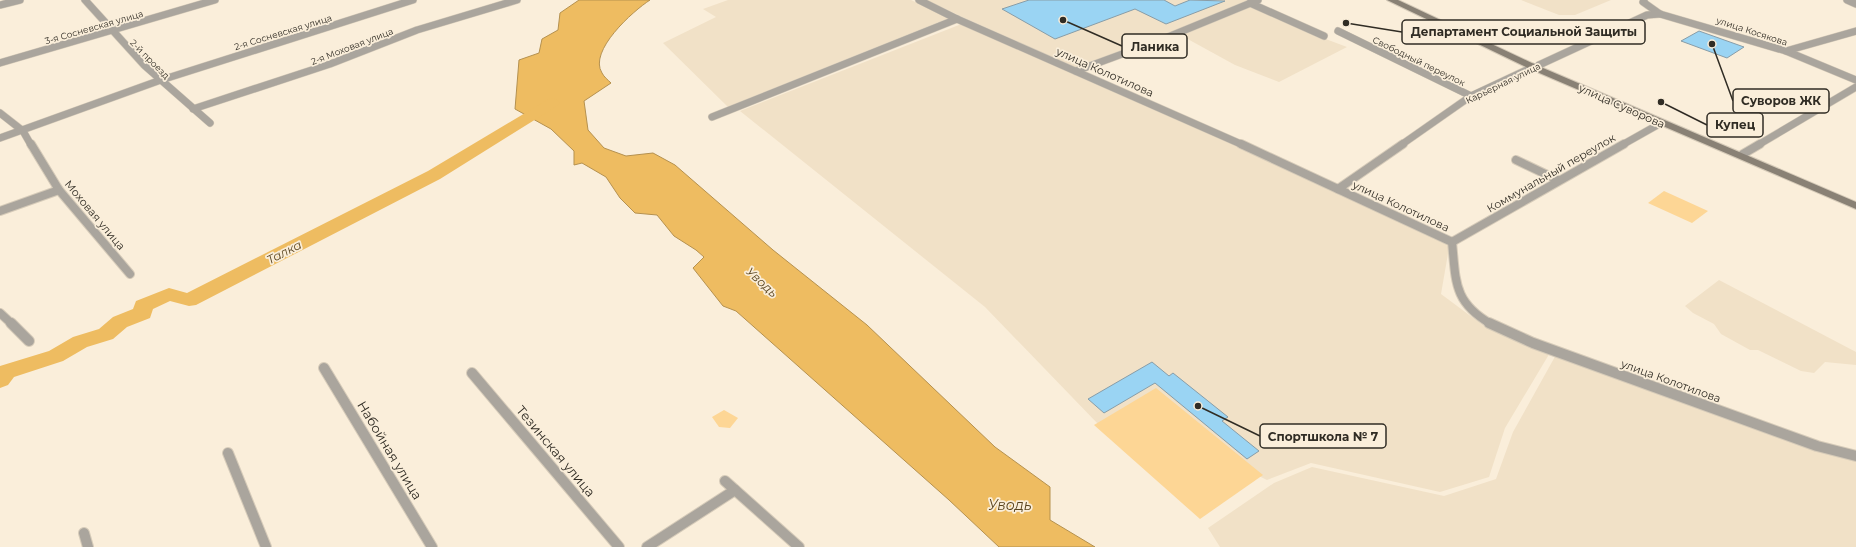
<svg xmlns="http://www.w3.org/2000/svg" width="1856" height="547" viewBox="0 0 1856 547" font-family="Montserrat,sans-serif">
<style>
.built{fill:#f1e1c7}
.green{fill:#fdd695}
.water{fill:#eebc61;stroke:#b5914f}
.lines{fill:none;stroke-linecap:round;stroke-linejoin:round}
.river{fill:#eebc61;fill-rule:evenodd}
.building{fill:#9ad4f3;stroke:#889da8}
.street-far2-casing{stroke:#d6cbb9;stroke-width:8}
.street-far1-casing{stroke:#d6cbb9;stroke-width:10}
.street-casing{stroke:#d6cbb9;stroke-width:12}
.secondary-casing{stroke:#d6cbb9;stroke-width:2}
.street-far2{stroke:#aaa59d;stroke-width:7}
.street-far1{stroke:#aaa59d;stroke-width:8}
.street{stroke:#aaa59d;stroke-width:10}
.secondary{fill:#898175;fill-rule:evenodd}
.labels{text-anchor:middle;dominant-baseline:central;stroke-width:3.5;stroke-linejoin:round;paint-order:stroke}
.far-street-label{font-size:9px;fill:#302c24;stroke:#faeeda}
.street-label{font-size:11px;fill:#302c24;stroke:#faeeda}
.water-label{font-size:12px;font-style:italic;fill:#58431e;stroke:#faeeda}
.near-street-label{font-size:13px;fill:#302c24;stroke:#faeeda}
.near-water-label{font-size:14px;font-style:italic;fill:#58431e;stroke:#faeeda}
.leader{fill:none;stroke:#302c24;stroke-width:1.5}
.callout-dot{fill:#302c24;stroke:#faeeda;stroke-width:1.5}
.callout{fill:#faeeda;stroke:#302c24;stroke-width:1.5}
.callout-label{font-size:12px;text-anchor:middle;font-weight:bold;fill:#302c24}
</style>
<rect width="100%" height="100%" fill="#faeeda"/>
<g class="built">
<polygon points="728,0 911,0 949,18 728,107 663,43 716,17 703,9"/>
<polygon points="925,0 1253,0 1160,38 1076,68"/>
<polygon points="1521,0 1611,0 1575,15 1559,15"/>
<polygon points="1251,6 1323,38 1347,47 1279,82 1235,65 1184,37 1186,33"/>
<polygon points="964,23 1450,242 1441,294 1484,326 1551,351 1505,428 1489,477 1440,492 1311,463 1267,480 1187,441 1099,425 985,307 740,111"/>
<polygon points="1719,280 1856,352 1856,365 1825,362 1814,373 1801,371 1758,350 1750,350 1721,334 1714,324 1693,313 1685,306"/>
<polygon points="1557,353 1856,457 1856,547 1220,547 1208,528 1274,483 1312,467 1444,496 1496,479 1513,432"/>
</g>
<g class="green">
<polygon points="1664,191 1708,211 1692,223 1648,203"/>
<polygon points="1156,388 1263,475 1200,519 1094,425"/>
<polygon points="724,410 738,418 730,428 719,427 712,417"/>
</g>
<path class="water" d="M579 0H650C633 11 588 51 602 73 604 77 608 80 611 83L584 101 588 130 604 148 626 156 653 153 675 165 773 250 867 325 995 447 1050 487V520L1095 547H999L949 500 736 311 723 306 693 268 704 257 696 250 674 236 657 215 635 213 620 198 606 177 582 163 574 165V151L551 129 515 109 519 60 539 53 542 39 558 30 560 13Z"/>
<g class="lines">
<polygon class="river" points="552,98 557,100 560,103 557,106 440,179 196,305 189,306 170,301 153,309 150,318 127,327 113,339 87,347 63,361 14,377 8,385 0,388 0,366 49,351 73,337 99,329 113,317 133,309 136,301 169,288 187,293 428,171 547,100"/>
</g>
<g class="building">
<polygon points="1029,0 1164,0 1175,6 1190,0 1225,1 1166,24 1135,9 1055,39 1002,9"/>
<polygon points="1699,31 1744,47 1727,58 1681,41"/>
<polygon points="1152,362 1169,376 1173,373 1228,417 1222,421 1259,451 1247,459 1155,383 1104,413 1088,399"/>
</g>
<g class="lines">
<g class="street-far2-casing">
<g id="street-far2">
<polyline points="85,0 144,65 210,123"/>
<polyline points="919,0 957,19 1243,145"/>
<polyline points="1644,0 1643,2 1660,14 1786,51 1856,80"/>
<polyline points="1847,0 1856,4"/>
<polyline points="1250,3 1324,36"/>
<polyline points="0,5 20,0"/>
<polyline points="1338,31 1471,96"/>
<polyline points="1786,51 1856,31"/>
<polyline points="0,63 215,0"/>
<polyline points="1539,65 1647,15 1660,14"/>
<polyline points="1076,71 1163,39 1258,0"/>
<polyline points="193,109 330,64 417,30 517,0"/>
<polyline points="0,113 23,131 31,145"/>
<polyline points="712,117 957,19"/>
<polyline points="0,138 158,81 413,0"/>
<polyline points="1401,145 1471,96 1533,67"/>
<polyline points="1622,145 1661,123"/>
<polyline points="1758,145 1856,87"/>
</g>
</g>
<g class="street-far1-casing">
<g id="street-far1">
<polyline points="31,144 59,190 130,274"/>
<path d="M1241 144 1452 242C1456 281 1453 302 1491 324"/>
<polyline points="1743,154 1760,144"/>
<polyline points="1516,160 1558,180"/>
<polyline points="1338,189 1403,144"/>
<polyline points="0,211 59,190"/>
<polyline points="1452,242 1624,144"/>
<polyline points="0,313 12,324"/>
</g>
</g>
<g class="street-casing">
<g id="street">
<polyline points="11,323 29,341"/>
<polyline points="1489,323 1533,343 1817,446 1856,456"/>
<polyline points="324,368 432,547"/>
<polyline points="472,373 619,547"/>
<polyline points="228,453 266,547"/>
<polyline points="725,481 799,547"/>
<polyline points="84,533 88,547"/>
<polyline points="647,547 735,490"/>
</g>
</g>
<g class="secondary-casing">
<polygon id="secondary" points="1387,0 1398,0 1536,65 1856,202 1856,209 1530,69"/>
</g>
<use href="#street-far2" class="street-far2"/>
<use href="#street-far1" class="street-far1"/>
<use href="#street" class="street"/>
<use href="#secondary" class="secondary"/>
</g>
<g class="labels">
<g class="far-street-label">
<text transform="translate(94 27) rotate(-16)">3-я Сосневская улица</text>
<text transform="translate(1752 31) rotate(18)">улица Косякова</text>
<text transform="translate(283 32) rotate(-17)">2-я Сосневская улица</text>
<text transform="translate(352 46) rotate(-21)">2-я Моховая улица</text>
<text transform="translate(150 59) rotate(45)">2-й проезд</text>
<text transform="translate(1419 61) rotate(26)">Свободный переулок</text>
<text transform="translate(1503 83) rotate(-26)">Карьерная улица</text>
</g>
<g class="street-label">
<text transform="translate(1105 72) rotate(24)">улица Колотилова</text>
<text transform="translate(1622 106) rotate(24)">улица Суворова</text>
<text transform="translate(1551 173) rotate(-30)">Коммунальный переулок</text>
<text transform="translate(1401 206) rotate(25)">улица Колотилова</text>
<text transform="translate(95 215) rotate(50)">Моховая улица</text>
<text transform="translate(1671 381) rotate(20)">улица Колотилова</text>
</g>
<g class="water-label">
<text transform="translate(284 252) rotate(-27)">Талка</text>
<text transform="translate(762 282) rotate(43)">Уводь</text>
</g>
<g class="near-street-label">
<text transform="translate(390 450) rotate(59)">Набойная улица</text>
<text transform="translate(556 451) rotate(50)">Тезинская улица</text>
</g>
<g class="near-water-label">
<text x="1010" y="505">Уводь</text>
</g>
</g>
<path class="leader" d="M1346 23L1402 32M1063 20L1122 46M1712 44L1733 101M1661 102L1707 125M1198 406L1260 436"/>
<g class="callout-dot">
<circle cx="1346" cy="23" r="4"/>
<circle cx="1063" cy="20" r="4"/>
<circle cx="1712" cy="44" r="4"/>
<circle cx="1661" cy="102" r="4"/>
<circle cx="1198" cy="406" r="4"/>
</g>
<g class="callout">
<rect x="1402" y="20" width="243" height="24" rx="4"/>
<rect x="1122" y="34" width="65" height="24" rx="4"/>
<rect x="1733" y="89" width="96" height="24" rx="4"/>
<rect x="1707" y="113" width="56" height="24" rx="4"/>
<rect x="1260" y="424" width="126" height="24" rx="4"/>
</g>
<g class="callout-label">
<text x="1524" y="36">Департамент Социальной Защиты</text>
<text x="1155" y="51">Ланика</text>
<text x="1781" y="105">Суворов ЖК</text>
<text x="1735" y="129">Купец</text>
<text x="1323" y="441">Спортшкола № 7</text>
</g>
</svg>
